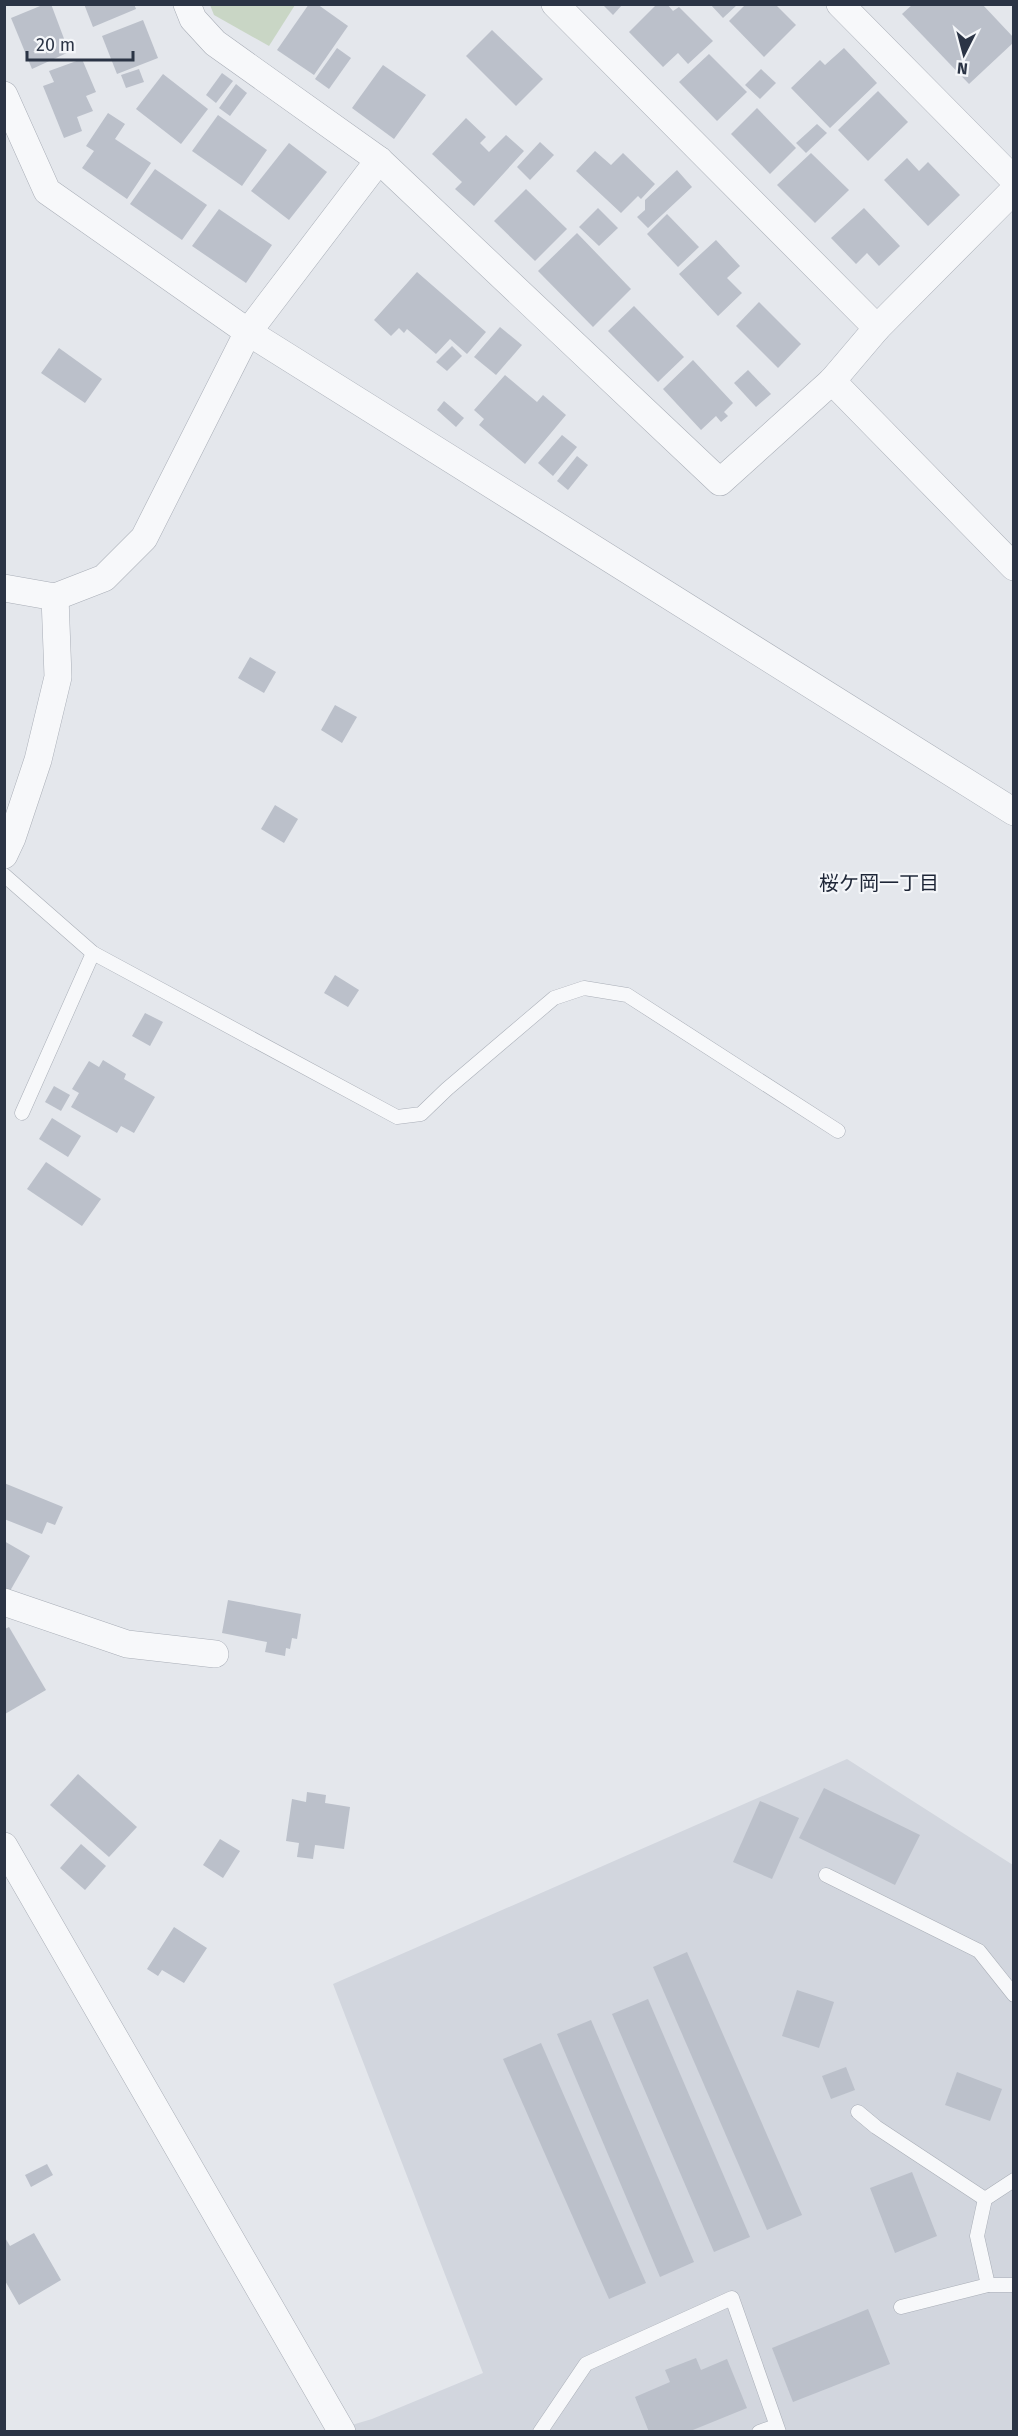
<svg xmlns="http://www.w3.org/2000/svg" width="1018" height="2436" viewBox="0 0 1018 2436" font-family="'Fira Sans','Noto Sans JP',sans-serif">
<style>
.built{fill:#d2d6de}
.green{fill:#c9d6c5}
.building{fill:#bbc0ca}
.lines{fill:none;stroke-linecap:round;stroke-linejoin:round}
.lane-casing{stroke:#a9aeb7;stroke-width:15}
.street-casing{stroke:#a9aeb7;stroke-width:28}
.lane{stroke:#f7f8fa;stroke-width:14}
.street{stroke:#f7f8fa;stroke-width:27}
.labels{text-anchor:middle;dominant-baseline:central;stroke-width:4.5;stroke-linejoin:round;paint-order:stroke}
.neighbourhood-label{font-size:20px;fill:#1d2536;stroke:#f4f6f9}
</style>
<rect width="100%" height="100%" fill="#e4e7ec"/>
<polygon class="built" points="847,1759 1013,1865 1013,2431 328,2432 372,2419 483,2373 333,1984"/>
<polygon class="green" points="210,5 295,5 269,46 214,15"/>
<g class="building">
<polygon points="45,4 51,4 69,52 32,69 11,18"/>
<polygon points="84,4 134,4 136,9 93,27"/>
<polygon points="309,4 317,4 348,26 314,75 277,50"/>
<polygon points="602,4 623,4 613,15"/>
<polygon points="657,4 667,4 673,11 679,7 713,41 688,64 678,53 663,67 629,32"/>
<polygon points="710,4 738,4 723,18"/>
<polygon points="746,4 775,4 796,25 764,57 729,21"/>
<polygon points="913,4 982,4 1014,38 1014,42 969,84 902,14"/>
<polygon points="143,20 158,58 117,74 102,36"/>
<polygon points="492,30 543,79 516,106 466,56"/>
<polygon points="337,48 351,58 329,89 315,79"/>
<polygon points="844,48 877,83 830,128 791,88 820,60 825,65"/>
<polygon points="709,54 747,92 717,121 679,82"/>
<polygon points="82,59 96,92 86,96 93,111 77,117 82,131 64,138 43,86 54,82 49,71"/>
<polygon points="383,65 426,95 394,139 352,108"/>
<polygon points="139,69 144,82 126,88 121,75"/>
<polygon points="761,69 776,83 760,99 745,85"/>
<polygon points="222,73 233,81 216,103 206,95"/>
<polygon points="163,74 208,109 181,144 136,109"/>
<polygon points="236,84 247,93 230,116 219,108"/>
<polygon points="878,91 908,122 868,161 838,130"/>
<polygon points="757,108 796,148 770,174 731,134"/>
<polygon points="108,113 125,124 115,139 151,163 127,199 82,168 94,151 86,146"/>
<polygon points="218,115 267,150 242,186 192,151"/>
<polygon points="466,118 486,137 480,143 489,152 506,135 524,151 474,206 455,189 462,182 432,154"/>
<polygon points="817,124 827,133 806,153 796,143"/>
<polygon points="540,142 554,155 530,180 517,167"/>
<polygon points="289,143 327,172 289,220 251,191"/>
<polygon points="595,151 611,165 623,153 655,184 641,199 638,196 621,213 576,171"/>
<polygon points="811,153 849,190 815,223 777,185"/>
<polygon points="907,158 919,171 928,162 960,195 928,226 884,180"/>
<polygon points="155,169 207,205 182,240 130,204"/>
<polygon points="677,170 692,187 648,228 637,217 645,210 645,200"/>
<polygon points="526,189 567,229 535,261 494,221"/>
<polygon points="598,208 618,228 599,246 579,227"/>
<polygon points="864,208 900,246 879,266 867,253 856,264 831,238"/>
<polygon points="219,209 272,245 246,283 192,246"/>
<polygon points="667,214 699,247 678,267 647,234"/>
<polygon points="577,233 631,289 593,327 538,271"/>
<polygon points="716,240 740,266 727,278 742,293 718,316 679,274"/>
<polygon points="417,272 486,332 467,354 450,339 436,354 407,329 404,333 399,328 391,336 374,320"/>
<polygon points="759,302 801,344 778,368 736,326"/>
<polygon points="634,306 684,357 658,382 608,331"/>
<polygon points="500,327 522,345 496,375 474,357"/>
<polygon points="452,346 462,356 447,371 436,362"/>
<polygon points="59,348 102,379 85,403 41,373"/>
<polygon points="693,360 733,403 724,412 728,416 721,422 716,416 701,430 663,389"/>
<polygon points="748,370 771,394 756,407 734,383"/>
<polygon points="505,375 537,402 543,395 566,415 525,464 479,425 484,419 474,410"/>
<polygon points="444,401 464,418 456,427 437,410"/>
<polygon points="562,435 577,447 553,476 538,463"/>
<polygon points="577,456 588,465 568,490 557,481"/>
<polygon points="250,657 276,672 264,693 238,678"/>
<polygon points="335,705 357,717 342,743 321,730"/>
<polygon points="275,805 298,819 284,843 261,829"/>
<polygon points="335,975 359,990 348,1007 324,993"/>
<polygon points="145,1013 163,1022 150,1046 132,1036"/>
<polygon points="103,1060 126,1074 124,1079 155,1097 134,1133 121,1126 117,1133 71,1107 79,1093 72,1089 89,1061 99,1067"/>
<polygon points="54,1086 70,1095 61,1111 45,1102"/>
<polygon points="52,1118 81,1136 68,1157 39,1139"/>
<polygon points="46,1162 101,1199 82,1226 27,1189"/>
<polygon points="4,1483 63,1507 55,1525 47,1522 42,1534 4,1519"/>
<polygon points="4,1541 30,1556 10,1591 4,1588"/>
<polygon points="228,1600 301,1614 297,1639 292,1638 290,1649 286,1648 285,1656 265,1652 267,1642 222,1633"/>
<polygon points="9,1627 46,1690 5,1714 5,1629"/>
<polygon points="78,1774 137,1827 109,1857 50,1805"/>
<polygon points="824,1788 920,1835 895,1885 799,1838"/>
<polygon points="307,1792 326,1795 325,1803 350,1807 344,1849 315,1845 313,1859 297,1857 299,1843 286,1841 292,1799 306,1802"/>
<polygon points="760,1801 799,1818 772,1879 733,1862"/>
<polygon points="220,1839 240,1851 223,1878 203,1865"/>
<polygon points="81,1844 106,1866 85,1890 60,1868"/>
<polygon points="174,1927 207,1948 184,1983 162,1970 158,1976 147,1969"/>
<polygon points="687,1952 802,2215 767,2230 653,1967"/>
<polygon points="797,1990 834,2002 819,2048 782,2036"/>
<polygon points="648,1999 750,2237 714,2252 612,2014"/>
<polygon points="591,2020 694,2262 660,2277 557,2034"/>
<polygon points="541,2043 646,2283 609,2299 503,2059"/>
<polygon points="846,2067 855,2090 831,2099 822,2076"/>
<polygon points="957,2072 1002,2089 990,2121 945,2105"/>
<polygon points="47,2164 53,2175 31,2187 25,2175"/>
<polygon points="912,2172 937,2236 895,2253 870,2188"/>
<polygon points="34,2233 61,2280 19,2305 4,2279 4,2236 10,2246"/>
<polygon points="868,2309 890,2364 793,2402 772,2348"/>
<polygon points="696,2358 701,2370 727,2359 747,2408 688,2432 649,2432 635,2397 670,2382 665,2370"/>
</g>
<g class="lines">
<g class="lane-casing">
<g id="lane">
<polyline points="4,875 93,953 397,1117 421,1114 447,1089 554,998 584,988 627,995 838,1131"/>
<polyline points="22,1113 93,953"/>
<polyline points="826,1875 979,1951 1014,1995"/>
<polyline points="858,2112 876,2127 985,2199"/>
<polyline points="988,2285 977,2236 985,2199 1014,2180"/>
<polyline points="901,2307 988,2285 1014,2285"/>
<polyline points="540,2432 586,2364 732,2298 779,2432"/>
<polyline points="759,2432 776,2426"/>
</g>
</g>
<g class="street-casing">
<g id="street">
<polyline points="187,4 193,19 215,43 379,160 720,482 832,381 877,328 1014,190"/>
<polyline points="555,4 877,328"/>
<polyline points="840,4 1014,180"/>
<polyline points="4,95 47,191 248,332 1014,812"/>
<polyline points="832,381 1014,567"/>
<polyline points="4,588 55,597 104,578 144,538 248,332 379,160"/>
<polyline points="4,855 12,838 38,760 58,677 55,597"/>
<polyline points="4,1602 127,1644 215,1654"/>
<polyline points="4,1846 342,2432"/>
</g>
</g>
<use href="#lane" class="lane"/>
<use href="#street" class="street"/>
</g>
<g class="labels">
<g class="neighbourhood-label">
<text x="879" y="883">桜ケ岡一丁目</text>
</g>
</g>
<rect width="1018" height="2436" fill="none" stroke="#2b3445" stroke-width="12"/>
<g transform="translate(964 54) rotate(186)" stroke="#f4f6f9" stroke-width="4.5" paint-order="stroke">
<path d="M0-4.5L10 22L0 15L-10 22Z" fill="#2b3445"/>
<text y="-9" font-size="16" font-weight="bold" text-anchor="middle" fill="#2b3445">N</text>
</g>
<path d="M27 51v9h106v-9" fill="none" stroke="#2b3445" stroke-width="3"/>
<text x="36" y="51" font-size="18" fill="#2b3445" stroke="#f4f6f9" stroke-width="4.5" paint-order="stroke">20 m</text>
</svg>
